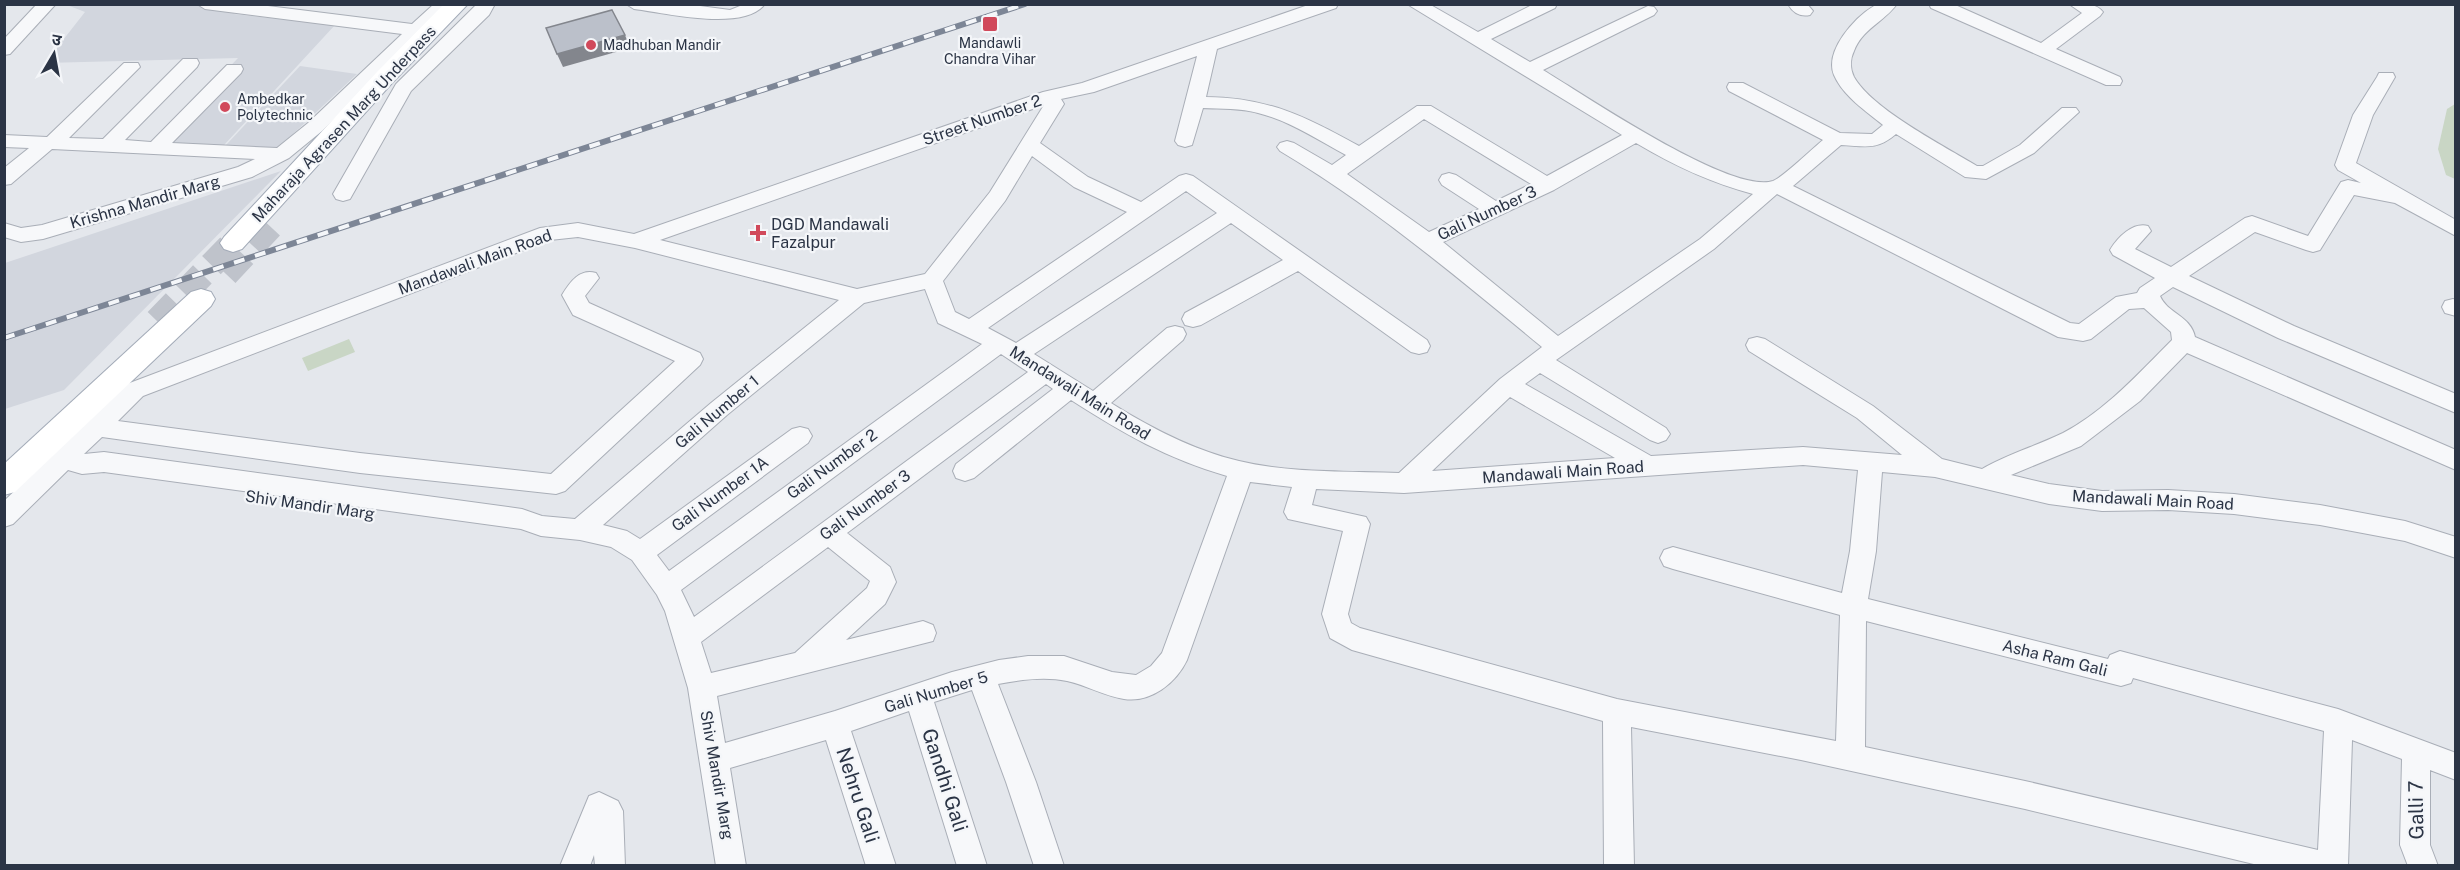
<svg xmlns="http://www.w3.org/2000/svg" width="2460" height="870" viewBox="0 0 2460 870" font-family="'Public Sans','Noto Sans Devanagari',sans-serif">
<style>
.built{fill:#d2d6de}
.green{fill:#c9d6c5}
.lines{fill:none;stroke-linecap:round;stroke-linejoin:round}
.major-tunnel{stroke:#bfc3cb;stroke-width:26;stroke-dasharray:26 13;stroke-linecap:butt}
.minor-casing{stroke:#a9aeb7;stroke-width:2}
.major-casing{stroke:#a3abb8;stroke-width:2}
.minor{fill:#f7f8fa;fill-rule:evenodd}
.major{fill:#fff;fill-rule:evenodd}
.rail-casing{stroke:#7d8696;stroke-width:6}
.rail{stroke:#f4f6f9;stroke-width:4;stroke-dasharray:11;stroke-linecap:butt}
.shaded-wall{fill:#83868d}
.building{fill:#bbc0ca;stroke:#83868d;stroke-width:1.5}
.poi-dot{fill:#d1495b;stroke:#f4f6f9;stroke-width:2}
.labels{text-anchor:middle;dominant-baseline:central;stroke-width:4.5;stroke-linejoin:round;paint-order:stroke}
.far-poi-label{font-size:14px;fill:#2b3445;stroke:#f4f6f9;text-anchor:start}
.street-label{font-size:16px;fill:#2b3445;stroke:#f4f6f9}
.poi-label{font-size:16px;fill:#2b3445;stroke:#f4f6f9;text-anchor:start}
.near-street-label{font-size:20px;fill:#2b3445;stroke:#f4f6f9}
</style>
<rect width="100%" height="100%" fill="#e4e7ec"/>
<g class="built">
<polygon points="67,5 242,5 234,14 335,25 213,157 149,151 238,58 45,63 85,12"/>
<polygon points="300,66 357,74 278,148 226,145"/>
<polygon points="281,171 64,390 5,409 5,263"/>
</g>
<g class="green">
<polygon points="2455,104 2455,179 2446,175 2438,149 2447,109"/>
<polygon points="349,339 355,352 308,371 302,358"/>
</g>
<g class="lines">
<g class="major-tunnel">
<polyline points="226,274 271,226"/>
<polyline points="157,321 233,243"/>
</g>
<g class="minor-casing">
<g id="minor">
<polygon points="37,4 55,5 10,54 4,55 4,39"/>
<polygon points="197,4 252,4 412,24 434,4 458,4 401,53 322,131 289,158 252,177 43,239 21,242 4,237 4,223 21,228 42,225 238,167 255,159 52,149 11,184 4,185 4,168 29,148 4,147 4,135 47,137 124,63 138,63 140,67 69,138 103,139 183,59 197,59 199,63 197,67 125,140 151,142 227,65 241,65 243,69 241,73 172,143 277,148 308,123 402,34 205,9"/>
<polygon points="477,4 495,4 489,15 411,91 350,199 343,201 336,199 333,194 396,84"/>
<path d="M626 4H685L730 10 745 4H765C744 32 666 13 634 9Z"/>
<path d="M1311 4H1338L1336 8 1217 49 1206 97C1270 98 1304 116 1359 146L1417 106H1431L1547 176 1622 135 1407 4H1429L1478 32 1534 4H1557L1555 8 1491 39 1530 62 1648 6 1654 7 1657 11 1654 15 1543 70C1583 94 1731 195 1773 181 1783 177 1812 149 1823 140L1729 91 1727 87 1729 83H1743L1840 133 1872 134 1883 125C1866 111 1843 96 1834 75 1824 51 1855 17 1874 6 1880 3 1891 4 1897 4 1884 22 1862 29 1854 51 1850 59 1850 69 1854 77 1872 109 1944 146 1977 166H1983L2020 145 2062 108H2076L2079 112 2034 153 1986 179 1965 177 1896 134C1876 151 1865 146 1841 145L1793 186 2070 323 2079 324 2116 297 2137 293 2140 288 2155 278 2113 255 2110 250C2118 237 2133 222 2148 226L2151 231 2135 249 2171 267 2245 218 2252 216 2308 236 2341 182 2348 180 2361 183 2338 170 2335 165 2353 115 2377 77 2379 73H2393L2395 77 2373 115 2356 163 2456 220V236L2395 203 2354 195 2320 250 2313 252 2306 250 2255 232 2189 276 2294 326 2456 394V413L2278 338 2173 287 2160 296C2167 313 2191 316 2195 337L2456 450V470L2187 353 2140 401 2081 446 2011 475 2049 484 2102 491 2168 490 2234 494 2320 505 2405 521 2456 537V558L2405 541 2320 525 2234 514 2168 510 2102 511 2049 504 1935 477 1882 472 1876 551 1868 599 2108 659 2110 655 2120 651 2338 709 2456 753V780L2430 770V845L2438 866H2408L2400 845 2402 759 2352 740 2348 866H2262L2025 809 1801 760 1631 727 1634 866H1604L1603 721 1352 650 1330 638 1322 614 1343 531 1288 519 1284 512 1292 487 1250 482 1187 660C1176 683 1151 703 1124 699 1104 696 1086 685 1067 681 1044 676 1020 680 998 684L1036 782 1064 866H1034L1006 782 972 690 934 702 987 866H957L909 711 851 731 896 866H866L826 740 730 768 746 866H716L688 688 665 611 657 595 632 560 611 547 580 540 541 536 521 529 104 472 82 474 68 470 13 524 4 527V501L127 384 540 228 578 223 634 234 1043 92 1082 83ZM1197 56 1175 141 1178 145 1185 147 1192 145 1203 108C1221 109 1241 108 1258 113 1290 121 1318 140 1346 155L1332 165 1294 143 1287 141 1280 143 1277 147 1280 151C1374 207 1457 277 1542 347L1500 379 1399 473C1347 471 1289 473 1239 461 1193 450 1151 428 1111 403L1183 340 1186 334 1183 328 1175 326 1167 328 1093 391 1034 354 1231 223 1283 260 1185 313 1182 319 1185 325 1193 327 1201 325 1298 271 1411 352 1419 354 1427 352 1430 346 1427 340 1193 176 1186 174 1179 176 1141 202 1088 177 1040 143 1064 104 1061 99 1094 92ZM1044 105 990 192 925 274 857 289 660 240ZM1424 119 1531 184 1496 201 1456 175 1449 173 1442 175 1439 180 1442 185 1479 209 1429 232 1347 174ZM1636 143C1673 165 1711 183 1753 194L1700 239 1558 336 1443 242 1554 190ZM1032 156 1074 187 1127 212 969 319 955 312 943 281 1005 201ZM1186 191 1217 213 1016 343 988 328ZM1777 194 2058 337 2083 341 2091 339 2129 309 2144 308 2171 332 2172 340C2139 373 2105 411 2063 433 2036 446 2008 454 1982 469L1942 459 1873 406 1765 339 1757 337 1749 339 1746 345 1749 351 1857 418 1902 455 1803 447 1651 456 1525 384 1540 373 1650 440 1658 443 1666 440 1670 434 1666 428 1556 360 1714 249ZM578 237 635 248 839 300 711 403 575 519 542 516 522 509 104 452 84 454 102 437 360 473 556 494 565 491 700 365 703 359 700 353 589 303 585 296 599 278 596 273C580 268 570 282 562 295L573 315 675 361 551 474 360 453 118 421 143 396 550 240ZM925 289 938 323 982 344 669 571 657 555 808 443 812 436 808 429 800 427 792 429 640 539 627 531 603 525 727 415 864 303ZM1001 354 1028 372 694 617 681 590ZM1046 384 1053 389 956 464 953 471 956 478 965 481 974 478 1071 400C1124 434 1166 458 1227 476L1162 653 1151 666 1136 675 1112 672 1064 656H1028L999 660 952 672 835 711 725 743 717 696 933 641 936 633 933 625 923 621 846 640 885 604 896 582 890 567 847 533ZM1510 397 1615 458 1432 471ZM1803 465 1858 470 1850 551 1842 593 1673 547 1664 550 1660 558 1664 566 1673 569 1840 615 1836 741 1617 699 1360 628 1351 623 1348 614 1370 524 1366 517 1312 505 1316 489 1404 493ZM828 547 870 581 867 588 795 653 711 673 701 642ZM1866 621 2121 686 2131 683 2133 678 2324 731 2318 850 2025 781 1865 747Z"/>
<path d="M1788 4H1807L1813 11 1810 15C1800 17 1793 13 1788 4Z"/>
<path d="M1929 4H1953L2041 43 2082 13 2069 4C2081 4 2095 2 2103 12L2100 16 2056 49 2120 77 2122 81 2120 85H2106L1931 8Z"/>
<polygon points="2453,299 2456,300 2456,316 2445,313 2442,307 2445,301"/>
<polygon points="599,792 618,801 623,811 625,866 595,866 594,855 590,866 560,866 589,796"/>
</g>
</g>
<g class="major-casing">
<g id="major">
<polygon points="444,4 468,4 393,82 242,249 233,252 224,249 220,243 224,237 377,72"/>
<polygon points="201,289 211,292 215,299 211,306 15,492 4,495 4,464 191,292"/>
</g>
</g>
<use href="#minor" class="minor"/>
<use href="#major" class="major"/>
<g class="rail-casing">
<polyline id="rail" points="4,338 1025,4"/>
</g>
<use href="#rail" class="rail"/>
</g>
<polygon class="shaded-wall" points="625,35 630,48 563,67 557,54"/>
<polygon class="building" points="612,10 625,35 557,54 546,28"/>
<g class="poi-dot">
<rect x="982" y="16" width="16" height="16" rx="3"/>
<circle cx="591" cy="45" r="6"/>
<circle cx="225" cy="107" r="6"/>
<path d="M755 224h6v6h6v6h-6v6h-6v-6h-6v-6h6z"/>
</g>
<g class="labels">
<g class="far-poi-label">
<text x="990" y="43" text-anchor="middle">Mandawli<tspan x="990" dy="16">Chandra Vihar</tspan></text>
<text x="603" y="45">Madhuban Mandir</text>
<text x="237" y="99">Ambedkar<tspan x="237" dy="16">Polytechnic</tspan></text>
</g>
<g class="street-label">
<text transform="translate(982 120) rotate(-19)">Street Number 2</text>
<text transform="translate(344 124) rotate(-47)">Maharaja Agrasen Marg Underpass</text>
<text transform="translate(145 202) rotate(-16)">Krishna Mandir Marg</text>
<text transform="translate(1487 213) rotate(-25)">Gali Number 3</text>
<text transform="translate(475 262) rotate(-20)">Mandawali Main Road</text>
<text transform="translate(1080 393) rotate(32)">Mandawali Main Road</text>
<text transform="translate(717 412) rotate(-40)">Gali Number 1</text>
<text transform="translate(832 464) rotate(-36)">Gali Number 2</text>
<text transform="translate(1563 472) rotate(-4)">Mandawali Main Road</text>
<text transform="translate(720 494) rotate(-36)">Gali Number 1A</text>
<text transform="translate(2153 500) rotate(3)">Mandawali Main Road</text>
<text transform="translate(310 505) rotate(8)">Shiv Mandir Marg</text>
<text transform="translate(865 505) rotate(-36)">Gali Number 3</text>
<text transform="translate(2055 658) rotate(14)">Asha Ram Gali</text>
<text transform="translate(936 692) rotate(-17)">Gali Number 5</text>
<text transform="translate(717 775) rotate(80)">Shiv Mandir Marg</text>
</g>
<g class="poi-label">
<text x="771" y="224">DGD Mandawali<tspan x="771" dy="18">Fazalpur</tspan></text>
</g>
<g class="near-street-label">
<text transform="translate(945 780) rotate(72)">Gandhi Gali</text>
<text transform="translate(858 795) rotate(72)">Nehru Gali</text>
<text transform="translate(2416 810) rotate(-91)">Galli 7</text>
</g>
</g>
<rect width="2460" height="870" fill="none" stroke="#2b3445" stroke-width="12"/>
<g transform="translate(54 54) rotate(10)" stroke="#f4f6f9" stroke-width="4.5" paint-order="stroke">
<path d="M0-4.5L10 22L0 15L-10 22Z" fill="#2b3445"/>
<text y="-9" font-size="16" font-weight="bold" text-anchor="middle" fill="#2b3445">उ</text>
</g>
</svg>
